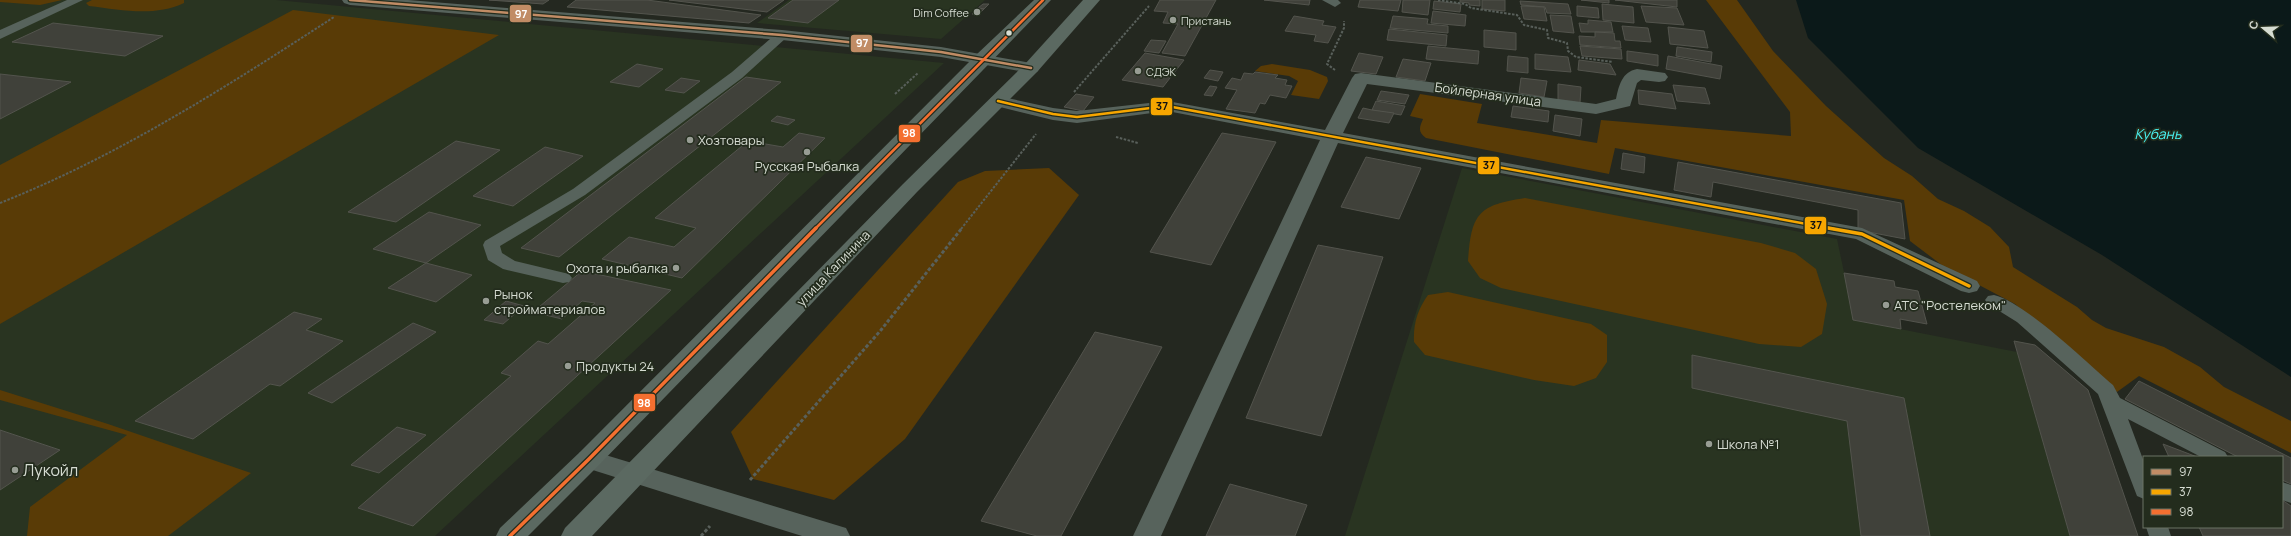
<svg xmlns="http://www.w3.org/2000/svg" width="2291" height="536" viewBox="0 0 2291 536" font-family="Manrope,sans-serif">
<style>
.built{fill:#293421}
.green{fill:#593b06}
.water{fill:#0b1919}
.building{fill:#40413a;stroke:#53544d}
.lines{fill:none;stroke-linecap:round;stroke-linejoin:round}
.path-far1{stroke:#59605b;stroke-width:2;stroke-dasharray:2.5 1.5;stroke-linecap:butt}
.path{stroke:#59605b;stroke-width:3;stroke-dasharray:3.5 2;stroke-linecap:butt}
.lane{fill:#57635c;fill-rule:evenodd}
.street{fill:#57635c;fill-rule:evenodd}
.highway{fill:#5b6961;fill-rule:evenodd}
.bus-1-casing{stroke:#232c1d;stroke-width:5}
.bus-2-far1-casing{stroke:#232c1d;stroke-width:5}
.bus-2-casing{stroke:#232c1d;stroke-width:6}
.bus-3-far1-casing{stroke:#232c1d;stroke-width:5}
.bus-3-casing{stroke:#232c1d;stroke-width:6}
.bus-1{stroke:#c18c65;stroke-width:2.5}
.bus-2-far1{stroke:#f7a600;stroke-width:2.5}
.bus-2{stroke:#f7a600;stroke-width:3.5}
.bus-3-far1{stroke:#f46f30;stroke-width:2.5}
.bus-3{stroke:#f46f30;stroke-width:3.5}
.poi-dot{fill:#989d94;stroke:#232c1d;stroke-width:1.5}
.bus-dot{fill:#d6dcd2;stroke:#232c1d;stroke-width:1.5}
.labels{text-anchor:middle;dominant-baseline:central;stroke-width:3.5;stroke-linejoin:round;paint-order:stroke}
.far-poi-label{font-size:11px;fill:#d6dcd2;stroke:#232c1d;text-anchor:start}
.street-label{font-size:13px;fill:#d6dcd2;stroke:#232c1d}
.poi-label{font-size:13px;fill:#d6dcd2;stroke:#232c1d;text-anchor:start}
.water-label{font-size:14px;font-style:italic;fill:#49f4f3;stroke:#232c1d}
.near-poi-label{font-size:16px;fill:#d6dcd2;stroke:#232c1d;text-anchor:start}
.line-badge{stroke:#232c1d;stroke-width:1.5}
.badge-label{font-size:11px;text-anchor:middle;font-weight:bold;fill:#fff}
.pale-badge-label{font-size:11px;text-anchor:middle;font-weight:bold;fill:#111}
</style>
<rect width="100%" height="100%" fill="#242820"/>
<g class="built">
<polygon points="0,0 276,0 944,63 435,536 0,536"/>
<polygon points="789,0 985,0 941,39 757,23"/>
<polygon points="1462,168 1837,239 1854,320 2017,352 2070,536 1345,536"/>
</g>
<g class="green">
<polygon points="0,0 62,0 40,5 0,2"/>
<path d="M92 0H184V3C154 17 122 10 89 6L86 3Z"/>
<path d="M1706 0H1737L1773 51 1826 106 1884 158 1912 176 1938 199 1964 211 1990 227 2009 247 2013 267 2077 307 2092 320 2106 328 2164 347 2200 367 2224 387 2291 421V453L2139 376 2117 392 2015 304 1943 266 1910 241 1904 200 1615 148 1609 174 1426 138C1418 132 1419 128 1423 119L1410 116 1420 94 1482 104 1477 123 1597 143 1601 120 1791 136 1790 112Z"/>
<polygon points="293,10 499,35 0,324 0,165"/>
<polygon points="1272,64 1310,70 1327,77 1328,81 1319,99 1291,95 1298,81 1289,76 1255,71 1261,66"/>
<polygon points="1049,168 1079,195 905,439 834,500 753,479 731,432 958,182 985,171"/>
<path d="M1525 198 1761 243 1795 253 1816 269 1827 304 1822 334 1801 347 1759 344 1501 288 1480 278 1468 261C1471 214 1478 205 1525 198Z"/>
<path d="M1448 292 1591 324 1607 335V362L1596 378 1574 386 1534 380 1425 355 1414 342C1413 323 1418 309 1428 295Z"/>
<polygon points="0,390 108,424 251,473 168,536 27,536 30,507 127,435 0,400"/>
</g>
<polygon class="water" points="1796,0 2291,0 2291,377 2102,255 1918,148 1808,38"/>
<g class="building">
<polygon points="489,0 549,0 543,4"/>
<polygon points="576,0 647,0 761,15 749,23 567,7"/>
<polygon points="669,0 784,0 767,12"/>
<polygon points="793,0 839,0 808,23 768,18"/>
<polygon points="1160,0 1216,0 1185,56 1162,53 1178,24 1163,23 1168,12 1154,11"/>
<polygon points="1264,0 1310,0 1309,5"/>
<polygon points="1360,0 1401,0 1398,11 1358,7"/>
<polygon points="1403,0 1430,0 1428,15 1402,12"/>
<polygon points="1460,0 1480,0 1480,6 1469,5 1469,3 1460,2"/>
<polygon points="1482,0 1505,0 1505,11 1482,9"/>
<polygon points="1581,0 1609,0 1609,3"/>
<polygon points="1615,0 1677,0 1677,7"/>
<polygon points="1434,1 1461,4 1460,12 1433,9"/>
<polygon points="1520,1 1568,4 1571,14 1547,13 1545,7 1521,5"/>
<polygon points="983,4 989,4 984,9 978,8"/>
<polygon points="1602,4 1633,7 1634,23 1603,20"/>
<polygon points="1521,6 1544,7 1547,21 1524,19"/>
<polygon points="1577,6 1598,8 1599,18 1577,16"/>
<polygon points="1641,6 1677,8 1684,25 1646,22"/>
<polygon points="978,8 984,9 979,14 972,14"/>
<polygon points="1433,11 1466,15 1465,26 1431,23"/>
<polygon points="1550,15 1571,16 1574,33 1553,31"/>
<polygon points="1294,16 1324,21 1322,25 1336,27 1328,43 1314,41 1316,35 1285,31"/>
<polygon points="1393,16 1428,19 1427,24 1448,26 1448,33 1390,28"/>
<polygon points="1588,20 1611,22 1613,32 1581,32 1579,23 1588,24"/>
<polygon points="53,23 163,36 125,56 12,42"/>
<polygon points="1622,26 1648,28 1651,42 1625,40"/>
<polygon points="1668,27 1704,31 1708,48 1670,44"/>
<polygon points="1389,29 1447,35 1446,46 1387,40"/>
<polygon points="1484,30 1516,33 1516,50 1484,47"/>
<polygon points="1595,32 1614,33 1615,41 1620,41 1621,48 1580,45 1579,36 1595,37"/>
<polygon points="1151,40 1166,41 1159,53 1144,51"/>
<polygon points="1428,46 1479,51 1478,64 1426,59"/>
<polygon points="1580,46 1621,49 1622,59 1582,56"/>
<polygon points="1677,47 1712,52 1711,62 1676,56"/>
<polygon points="1627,51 1658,55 1658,66 1627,61"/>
<polygon points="1145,53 1184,60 1163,87 1122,80"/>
<polygon points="1359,53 1383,57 1376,74 1351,71"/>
<polygon points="1535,54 1568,57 1571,72 1535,69"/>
<polygon points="1508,56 1528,58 1528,73 1507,71"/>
<polygon points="1668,56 1722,66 1720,79 1666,69"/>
<polygon points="1403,59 1431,63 1425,81 1396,77"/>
<polygon points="1579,60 1610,64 1616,75 1578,70"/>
<polygon points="637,64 663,69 639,87 610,82"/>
<polygon points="1210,70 1223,72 1218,81 1204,78"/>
<polygon points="1255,72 1278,75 1275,78 1287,80 1285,85 1292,86 1286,98 1270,95 1265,104 1260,103 1255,113 1226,109 1237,90 1225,88 1232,78 1241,80 1244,73 1253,74"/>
<polygon points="0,74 71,82 0,119"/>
<polygon points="746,77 781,82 559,257 521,248"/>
<polygon points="681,78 700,81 684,93 665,90"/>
<polygon points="1521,78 1547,81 1544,97 1519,93"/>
<polygon points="1558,84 1581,87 1580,103 1558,100"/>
<polygon points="1673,85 1705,88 1710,104 1677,101"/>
<polygon points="1210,86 1217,87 1212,96 1204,95"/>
<polygon points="1638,90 1672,94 1676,109 1639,104"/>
<polygon points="1381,91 1409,95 1405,104 1377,100"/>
<polygon points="1076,94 1094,97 1083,111 1064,107"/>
<polygon points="1376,101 1405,106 1401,115 1372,110"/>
<polygon points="1513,106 1549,111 1548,122 1511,117"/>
<polygon points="1363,108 1372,110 1394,113 1389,123 1358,118"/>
<polygon points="1555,115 1582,119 1580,136 1553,131"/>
<polygon points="777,116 795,120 788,125 771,121"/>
<polygon points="799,133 825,138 682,278 602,259 629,237 674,247 696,228 655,218 748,141 783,147"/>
<polygon points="1222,133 1276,142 1211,265 1150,252"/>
<polygon points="456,141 500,150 396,222 348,212"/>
<polygon points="545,147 583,156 513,206 473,196"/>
<polygon points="1623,153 1645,157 1644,173 1621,169"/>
<polygon points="1366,157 1421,168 1399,219 1341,207"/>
<polygon points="1678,162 1901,203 1905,239 1858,230 1858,210 1713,182 1711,197 1674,190"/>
<polygon points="429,212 481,225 426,263 373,249"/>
<polygon points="1318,245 1383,257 1321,436 1246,418"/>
<polygon points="426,263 472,275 436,302 388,288"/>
<polygon points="582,271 671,290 413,526 358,508 511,376 501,373 538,341 548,344 595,303 582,301 562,319 533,312"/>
<polygon points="1844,273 1894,281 1895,287 1918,291 1927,324 1900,319 1901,329 1853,320"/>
<polygon points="506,301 524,306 503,324 484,320"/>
<polygon points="294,312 322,319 306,330 343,341 280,386 270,384 193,439 135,421"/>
<polygon points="413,323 436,332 332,403 308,393"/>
<polygon points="1095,332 1162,347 1061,536 1037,536 981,521"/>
<polygon points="2014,341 2035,345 2088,390 2138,536 2070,536"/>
<polygon points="1692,355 1904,398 1930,536 1861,536 1847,421 1692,388"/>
<polygon points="2139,381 2291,458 2291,484 2282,480 2282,457 2238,457 2125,399"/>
<polygon points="397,427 426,435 379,473 351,465"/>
<polygon points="0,430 60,450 0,490"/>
<polygon points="2163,444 2192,455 2197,457 2169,457"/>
<polygon points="1230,484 1307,505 1295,536 1206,536"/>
<polygon points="2282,500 2291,506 2291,536 2203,536 2199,527 2282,527"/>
</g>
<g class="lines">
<g class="path-far1">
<polyline points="1438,0 1465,4 1471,8 1517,15 1524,25 1547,30 1548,38 1567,43 1568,51 1576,57 1613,62"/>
<polyline points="1335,70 1327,64 1344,28 1344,21"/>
<polyline points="1074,92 1149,6"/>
<polyline points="895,94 918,73"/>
<polyline points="1116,137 1138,143"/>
<path d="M0 203C120 155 226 87 334 17"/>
<polyline points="961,229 1036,134"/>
</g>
<g class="path">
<polyline points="750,480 881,330 962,228"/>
<polyline points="701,536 710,526"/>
</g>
<g class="lane">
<polygon points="67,0 83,0 0,39 0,30"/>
<polygon points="1322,0 1338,0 1341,3 1335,7"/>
<polygon points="782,31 788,35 786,38 742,78 585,195 500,246 502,253 515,261 569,274 572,278 569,282 563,283 503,269 488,260 483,245 485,241 573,189 732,72 778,32"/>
<path d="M1994 295C2026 303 2086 362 2113 385L2120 398 2225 452 2228 457H2201L2128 419 2144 462V499L2137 496 2098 394 2017 322 1988 304 1985 300 1988 296Z"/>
<polygon points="2282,482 2291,485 2291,503 2282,500"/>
<polygon points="2146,527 2168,527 2171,536 2149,536"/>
</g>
<g class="street">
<polygon points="342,0 408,0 782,30 941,47 1031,63 1037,64 1040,68 1037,72 1031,73 941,57 782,40 350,5 344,3"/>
<path d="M1637 69 1665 73 1668 77 1665 81 1659 82 1641 80 1637 83 1630 106 1596 114 1367 84 1343 133 1862 228 1977 281 1980 286 1977 291 1969 293 1961 291 1856 239 1338 143 1161 536H1133L1320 140 1167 111 1077 123 1053 120 992 105 989 101 992 97 998 96 1053 108 1077 111 1167 101 1325 130 1352 78 1355 74 1361 73 1596 104 1616 99C1619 85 1622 72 1637 69Z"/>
<polygon points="589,450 846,528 850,536 802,536 580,466 576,459 580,452"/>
</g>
<g class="highway">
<polygon points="1034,0 1051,0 598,466 528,536 496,536 500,528 580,452 976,55"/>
<polygon points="1083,0 1100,0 1037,72 917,192 592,536 561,536 565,528 903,184 1025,64"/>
</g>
<g class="bus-1-casing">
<polyline id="bus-1" points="350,0 782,35 941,52 1031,68"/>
</g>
<g class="bus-2-far1-casing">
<polyline id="bus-2-far1" points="998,101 1053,114 1077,117 1167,106 1834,229"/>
</g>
<g class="bus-2-casing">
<polyline id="bus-2" points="1828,228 1862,234 1969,286"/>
</g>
<g class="bus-3-far1-casing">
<polyline id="bus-3-far1" points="815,229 1043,0"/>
</g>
<g class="bus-3-casing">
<polyline id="bus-3" points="510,536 589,459 816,228"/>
</g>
<use href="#bus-1" class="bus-1"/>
<use href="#bus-2-far1" class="bus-2-far1"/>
<use href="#bus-2" class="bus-2"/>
<use href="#bus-3-far1" class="bus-3-far1"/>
<use href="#bus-3" class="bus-3"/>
</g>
<g class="poi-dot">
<circle cx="977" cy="12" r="4"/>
<circle cx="1173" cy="20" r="4"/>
<circle cx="1138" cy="71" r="4"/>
<circle cx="690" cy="140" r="4"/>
<circle cx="807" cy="152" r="4"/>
<circle cx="676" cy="268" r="4"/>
<circle cx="486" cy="301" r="4"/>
<circle cx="1886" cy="305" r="4"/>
<circle cx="568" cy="366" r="4"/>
<circle cx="1709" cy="444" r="4"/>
<circle cx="15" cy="470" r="4"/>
</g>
<circle class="bus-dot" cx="1009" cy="33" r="3.5"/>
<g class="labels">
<g class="far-poi-label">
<text x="969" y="12" text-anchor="end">Dim Coffee</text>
<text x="1181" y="20">Пристань</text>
<text x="1146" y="71">СДЭК</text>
</g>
<g class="street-label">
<text transform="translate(1488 94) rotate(8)">Бойлерная улица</text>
<text transform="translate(833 268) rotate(-46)">улица Калинина</text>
</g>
<g class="poi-label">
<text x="698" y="140">Хозтовары</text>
<text x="807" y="166" text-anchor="middle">Русская Рыбалка</text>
<text x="668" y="268" text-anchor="end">Охота и рыбалка</text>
<text x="494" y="294">Рынок<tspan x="494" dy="15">стройматериалов</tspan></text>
<text x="1894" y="305">АТС "Ростелеком"</text>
<text x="576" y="366">Продукты 24</text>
<text x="1717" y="444">Школа №1</text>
</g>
<g class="water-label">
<text x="2158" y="133">Кубань</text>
</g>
<g class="near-poi-label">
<text x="23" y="470">Лукойл</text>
</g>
</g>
<g class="line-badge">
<rect x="509" y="4" width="23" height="19" rx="4" fill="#c18c65"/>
<rect x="850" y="34" width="23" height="19" rx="4" fill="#c18c65"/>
<rect x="1150" y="97" width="23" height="19" rx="4" fill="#f7a600"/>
<rect x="898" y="124" width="23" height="19" rx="4" fill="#f46f30"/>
<rect x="1477" y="156" width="23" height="19" rx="4" fill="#f7a600"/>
<rect x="1804" y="216" width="23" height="19" rx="4" fill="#f7a600"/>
<rect x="633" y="393" width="23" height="19" rx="4" fill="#f46f30"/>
</g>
<g class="badge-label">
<text x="521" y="18">97</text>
<text x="862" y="47">97</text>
<text x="909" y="137">98</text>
<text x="644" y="407">98</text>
</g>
<g class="pale-badge-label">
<text x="1162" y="110">37</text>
<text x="1489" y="169">37</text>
<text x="1816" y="229">37</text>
</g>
<rect x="2143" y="456" width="140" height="72" fill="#232c1d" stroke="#6b7265"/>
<rect x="2151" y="469" width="20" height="6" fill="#c18c65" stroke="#6b7265"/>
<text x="2179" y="476" font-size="12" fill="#d6dcd2">97</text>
<rect x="2151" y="489" width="20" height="6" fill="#f7a600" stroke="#6b7265"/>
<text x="2179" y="496" font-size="12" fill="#d6dcd2">37</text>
<rect x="2151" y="509" width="20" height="6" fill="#f46f30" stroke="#6b7265"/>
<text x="2179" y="516" font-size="12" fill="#d6dcd2">98</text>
<g transform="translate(2263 28) rotate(289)" stroke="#232c1d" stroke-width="3" paint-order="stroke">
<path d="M0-3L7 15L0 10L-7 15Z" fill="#d6dcd2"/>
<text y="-6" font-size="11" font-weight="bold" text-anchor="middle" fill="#d6dcd2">С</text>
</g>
</svg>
